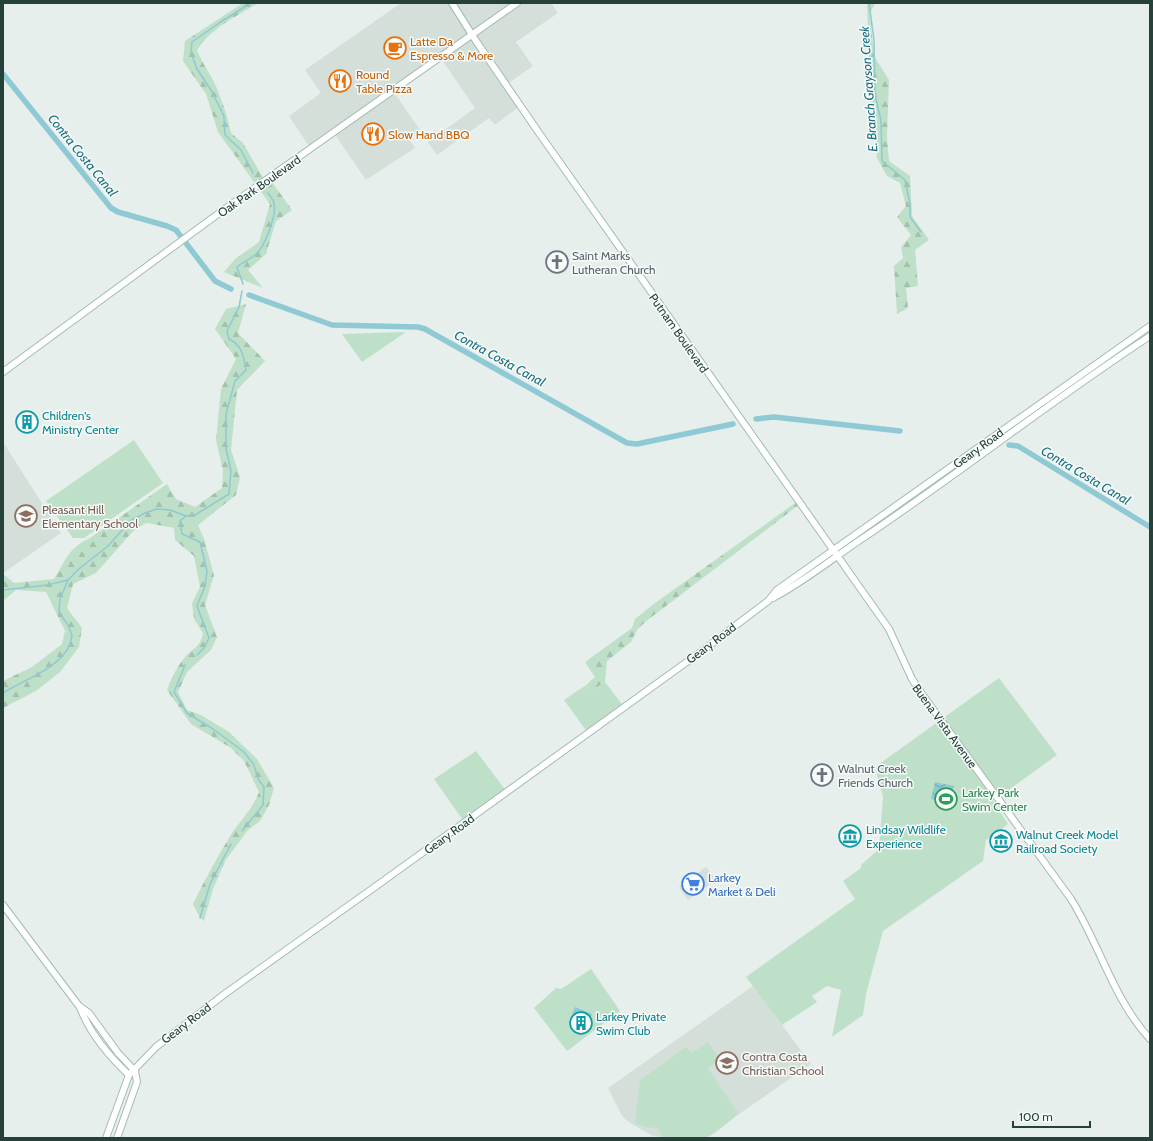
<svg xmlns="http://www.w3.org/2000/svg" width="1153" height="1141" viewBox="0 0 1153 1141" font-family="Cabin,sans-serif">
<style>
.built{fill:#d4dfda}
.green{fill:#bfe0c8}
.forest{fill:url(#forest-firs)}
.water{fill:url(#water-waves)}
.lines{fill:none;stroke-linecap:round;stroke-linejoin:round}
.stream{stroke:#8ec9d4;stroke-width:1.5}
.canal{stroke:#8ec9d4;stroke-width:5.5}
.secondary-casing{stroke:#a4bbb3;stroke-width:8}
.secondary{stroke:#fff;stroke-width:6}
.labels{text-anchor:middle;dominant-baseline:central;stroke-width:3;stroke-linejoin:round;paint-order:stroke}
.food-label{font-size:12px;fill:#c56008;stroke:#f7fbf9;text-anchor:start}
.street-label{font-size:12px;fill:#24423a;stroke:#f7fbf9}
.worship-label{font-size:12px;fill:#5b616d;stroke:#f7fbf9;text-anchor:start}
.culture-label{font-size:12px;fill:#0d838f;stroke:#f7fbf9;text-anchor:start}
.education-label{font-size:12px;fill:#785e54;stroke:#f7fbf9;text-anchor:start}
.leisure-label{font-size:12px;fill:#27864d;stroke:#f7fbf9;text-anchor:start}
.shop-label{font-size:12px;fill:#366cbe;stroke:#f7fbf9;text-anchor:start}
.water-label{font-size:13px;font-style:italic;fill:#1c6f80;stroke:#f7fbf9}
</style>
<defs>
<pattern id="forest-firs" width="22" height="20" patternUnits="userSpaceOnUse"><rect width="22" height="20" fill="#bfe0c8"/><path d="M5 1l3.5 6h-7zM16 11l3.5 6h-7z" fill="#a4c1ad"/></pattern>
<pattern id="water-waves" width="16" height="10" patternUnits="userSpaceOnUse"><rect width="16" height="10" fill="#8ec9d4"/><path d="M0 5q4-4 8 0t8 0" fill="none" stroke="#74a5ad"/></pattern>
</defs>
<rect width="100%" height="100%" fill="#e6efeb"/>
<g class="built">
<polygon points="401,3 551,3 558,13 516,42 533,66 506,85 520,106 495,125 489,118 437,155 428,142 475,108 440,57 393,91 420,130 408,138 415,148 366,180 334,133 311,149 289,116 321,93 305,70"/>
<polygon points="3,442 61,533 3,573"/>
<polygon points="706,867 716,880 688,900 679,887"/>
<polygon points="753,986 811,1064 705,1138 668,1138 653,1136 630,1123 622,1116 608,1088"/>
</g>
<g class="green">
<polygon points="406,332 362,362 342,334"/>
<polygon points="134,440 163,483 84,538 73,538 46,501"/>
<polygon points="999,678 1057,755 993,801 1008,824 986,840 983,861 883,931 866,994 863,1015 832,1037 841,990 827,986 812,996 817,1002 782,1025 746,977 855,899 843,881 861,868 861,865 879,849 883,797 875,767"/>
<polygon points="605,682 624,707 588,733 564,700 586,685 591,691"/>
<polygon points="476,751 507,792 465,823 434,779"/>
<polygon points="591,969 620,1011 567,1051 534,1008 556,988 561,989"/>
<path d="M708 1042 717 1055 715 1063 708 1068 738 1113C732 1120 714 1135 705 1138 697 1141 670 1138 662 1136L657 1128 644 1127 635 1123 640 1080 686 1047 692 1053Z"/>
</g>
<g class="forest">
<path d="M243 3H258C237 16 211 28 197 50 202 63 210 73 216 86 222 101 228 117 231 133L243 143 265 181 269 178 292 210 276 221 266 254 248 270 263 288 224 272 235 259 259 242 270 204 218 132 206 94 183 61 185 41Z"/>
<polygon points="867,3 875,3 870,14 874,56 889,80 887,137 889,161 910,176 912,216 929,240 915,250 918,286 906,288 908,308 897,314 894,266 903,258 901,247 911,235 897,217 906,206 900,183 887,176 877,158 869,65"/>
<path d="M246 304 238 333 265 361 237 390 231 450 240 477 236 495 198 525 204 539 214 575 205 605 217 637 211 650 187 672 178 692 187 710 201 715 229 732 257 759 274 788 269 805 260 821 248 830 225 861 213 889 204 921 200 918 193 904C205 879 218 856 232 833 242 819 253 808 259 792L244 761 231 748 191 724 167 690C171 678 177 667 185 657 194 647 200 648 203 633L194 619 192 603 200 587 194 556 175 540 174 528 147 523 135 529 96 573 73 584 67 608 82 628 79 647 60 672 36 691 3 708V681L32 667 62 644 65 631 46 592 16 590 3 601V574L14 583 54 579C66 559 69 548 90 538L167 484 176 499 195 507 222 488 223 471 216 440 221 389 236 359 215 329 226 309Z"/>
<polygon points="798,501 800,504 645,622 637,630 631,642 607,661 605,682 591,691 586,685 595,677 585,662 632,628 635,619 655,603"/>
</g>
<g class="water">
<polygon points="935,782 954,786 949,804 931,799"/>
<polygon points="575,1007 592,1014 588,1021 572,1014"/>
</g>
<g class="lines">
<g class="stream">
<polyline points="251,3 219,23 192,42 191,53 197,69 211,90 224,116 225,135 241,150 253,173"/>
<polyline points="869,3 874,40 875,95 881,121 882,161 905,180 910,204 910,217 921,232"/>
<path d="M243 284 237 267C244 261 252 259 257 253 265 246 277 214 274 204 274 200 270 196 268 193"/>
<polyline points="186,516 180,521 182,534 200,542 207,571 205,586 197,606 209,638 204,648 197,655"/>
<polyline points="3,590 48,585 68,580"/>
<polyline points="185,665 174,692 187,713 213,729 244,752 254,765 258,779 264,787 263,805 242,831"/>
<path d="M3 693C23 680 53 671 67 650 70 646 71 640 72 635L68 625 59 612 60 599 68 580 80 568 108 546 130 521 145 513 157 509 170 510 186 516 195 515 229 494 231 471 226 449V414L235 381 246 370C243 356 243 346 229 339L227 331 239 307 242 291"/>
<polyline points="200,918 210,884 231,844"/>
</g>
<g class="canal">
<polyline points="3,74 111,208 118,212 167,226 176,230 215,281 231,289"/>
<polyline points="249,295 332,325 418,327 425,329 627,443 637,444 733,424"/>
<polyline points="756,419 774,417 900,431"/>
<polyline points="1009,445 1018,446 1150,527"/>
</g>
<g class="secondary-casing">
<g id="secondary">
<path d="M452 3 476 41 539 133 889 629 912 679 922 694 1071 899C1100 945 1113 999 1150 1039"/>
<polyline points="3,372 222,211 517,3"/>
<path d="M773 598C805 581 833 558 863 538 960 473 1052 400 1150 336"/>
<polyline points="3,905 79,1006 89,1013 118,1053 135,1071"/>
<path d="M80 1007C89 1032 110 1057 129 1075"/>
<polyline points="106,1138 129,1075 156,1047 226,993 379,884 702,651 768,601 777,590 1150,326"/>
<polyline points="117,1138 137,1082 135,1071"/>
</g>
</g>
<use href="#secondary" class="secondary"/>
</g>
<defs>
<g id="cafe-ring" transform="scale(1.15)"><circle r="9.5" fill="#f7fbf9" stroke="#e8710a" stroke-width="1.5"/><path d="M-5.5-4.5H6V0H3Q3 3.5 0 3.5H-2.5Q-5.5 3.5-5.5 0ZM3-3.2v2h1.7v-2ZM-6 4.5H4V6H-6Z" fill="#e8710a"/></g>
<g id="restaurant-ring" transform="scale(1.15)"><circle r="9.5" fill="#f7fbf9" stroke="#e8710a" stroke-width="1.5"/><path d="M-5-6h1v4h1v-4h1v4h1v-4h1v5L-1.5 .5V6h-2V.5L-5-1ZM5-6V6H3V1.5H1.5Q1.5-4 5-6Z" fill="#e8710a"/></g>
<g id="church-ring" transform="scale(1.15)"><circle r="9.5" fill="#f7fbf9" stroke="#6b7280" stroke-width="1.5"/><path d="M-1.2-6h2.4v3.5h3.3v2.4h-3.3V6h-2.4V-.1h-3.3v-2.4h3.3Z" fill="#6b7280"/></g>
<g id="building-ring" transform="scale(1.15)"><circle r="9.5" fill="#f7fbf9" stroke="#0f9aa8" stroke-width="1.5"/><path d="M-4-6H4V6H1V3H-1V6H-4ZM-2.5-4.3h1.7v1.8h-1.7ZM.8-4.3h1.7v1.8H.8ZM-2.5-1h1.7V.8h-1.7ZM.8-1h1.7V.8H.8Z" fill="#0f9aa8"/></g>
<g id="school-ring" transform="scale(1.15)"><circle r="9.5" fill="#f7fbf9" stroke="#8d6e63" stroke-width="1.5"/><path d="M0-5L7-2L0 1L-7-2ZM-4 1L0 2.5L4 1V4Q0 6-4 4Z" fill="#8d6e63"/></g>
<g id="stadium-ring" transform="scale(1.15)"><circle r="9.5" fill="#f7fbf9" stroke="#2e9e5b" stroke-width="1.5"/><path d="M0-5a6.5 5 0 1 0 0 10a6.5 5 0 1 0 0-10ZM-3.5-1.8h7v3.6h-7Z" fill="#2e9e5b"/></g>
<g id="museum-ring" transform="scale(1.15)"><circle r="9.5" fill="#f7fbf9" stroke="#0f9aa8" stroke-width="1.5"/><path d="M0-6L6-3V-2H-6V-3ZM-5-1h2V3h-2ZM-1-1h2V3h-2ZM3-1h2V3H3ZM-6 4H6V6H-6Z" fill="#0f9aa8"/></g>
<g id="supermarket-ring" transform="scale(1.15)"><circle r="9.5" fill="#f7fbf9" stroke="#3f7fe0" stroke-width="1.5"/><path d="M-6-5.5h2.5l.6 2H6L4.5 2H-2.5L-4.4-4H-6ZM-1.5 3.2a1.3 1.3 0 1 0 .1 0ZM3 3.2a1.3 1.3 0 1 0 .1 0Z" fill="#3f7fe0"/></g>
</defs>
<g fill-rule="evenodd">
<use href="#cafe-ring" x="395" y="48"/>
<use href="#restaurant-ring" x="340" y="81"/>
<use href="#restaurant-ring" x="373" y="134"/>
<use href="#church-ring" x="557" y="262"/>
<use href="#building-ring" x="27" y="422"/>
<use href="#school-ring" x="26" y="516"/>
<use href="#church-ring" x="822" y="775"/>
<use href="#stadium-ring" x="946" y="799"/>
<use href="#museum-ring" x="850" y="836"/>
<use href="#museum-ring" x="1001" y="841"/>
<use href="#supermarket-ring" x="693" y="884"/>
<use href="#building-ring" x="581" y="1023"/>
<use href="#school-ring" x="727" y="1063"/>
</g>
<g class="labels">
<g class="food-label">
<text x="410" y="41">Latte Da<tspan x="410" dy="14">Espresso &amp; More</tspan></text>
<text x="356" y="74">Round<tspan x="356" dy="14">Table Pizza</tspan></text>
<text x="388" y="134">Slow Hand BBQ</text>
</g>
<g class="street-label">
<text transform="translate(259 186) rotate(-35)">Oak Park Boulevard</text>
<text transform="translate(679 333) rotate(55)">Putnam Boulevard</text>
<text transform="translate(978 448) rotate(-36)">Geary Road</text>
<text transform="translate(711 643) rotate(-37)">Geary Road</text>
<text transform="translate(945 726) rotate(54)">Buena Vista Avenue</text>
<text transform="translate(449 834) rotate(-36)">Geary Road</text>
<text transform="translate(186 1023) rotate(-37)">Geary Road</text>
</g>
<g class="worship-label">
<text x="572" y="255">Saint Marks<tspan x="572" dy="14">Lutheran Church</tspan></text>
<text x="838" y="768">Walnut Creek<tspan x="838" dy="14">Friends Church</tspan></text>
</g>
<g class="culture-label">
<text x="42" y="415">Children's<tspan x="42" dy="14">Ministry Center</tspan></text>
<text x="866" y="829">Lindsay Wildlife<tspan x="866" dy="14">Experience</tspan></text>
<text x="1016" y="834">Walnut Creek Model<tspan x="1016" dy="14">Railroad Society</tspan></text>
<text x="596" y="1016">Larkey Private<tspan x="596" dy="14">Swim Club</tspan></text>
</g>
<g class="education-label">
<text x="42" y="509">Pleasant Hill<tspan x="42" dy="14">Elementary School</tspan></text>
<text x="742" y="1056">Contra Costa<tspan x="742" dy="14">Christian School</tspan></text>
</g>
<g class="leisure-label">
<text x="962" y="792">Larkey Park<tspan x="962" dy="14">Swim Center</tspan></text>
</g>
<g class="shop-label">
<text x="708" y="877">Larkey<tspan x="708" dy="14">Market &amp; Deli</tspan></text>
</g>
<g class="water-label">
<text transform="translate(868 89) rotate(-94)">E. Branch Grayson Creek</text>
<text transform="translate(83 155) rotate(51)">Contra Costa Canal</text>
<text transform="translate(500 358) rotate(29)">Contra Costa Canal</text>
<text transform="translate(1086 475) rotate(31)">Contra Costa Canal</text>
</g>
</g>
<rect width="1153" height="1141" fill="none" stroke="#24423a" stroke-width="8"/>
<path d="M1013 1121v6h77v-6" fill="none" stroke="#24423a" stroke-width="2"/>
<text x="1019" y="1121" font-size="12" fill="#24423a" stroke="#f7fbf9" stroke-width="3" paint-order="stroke">100 m</text>
</svg>
